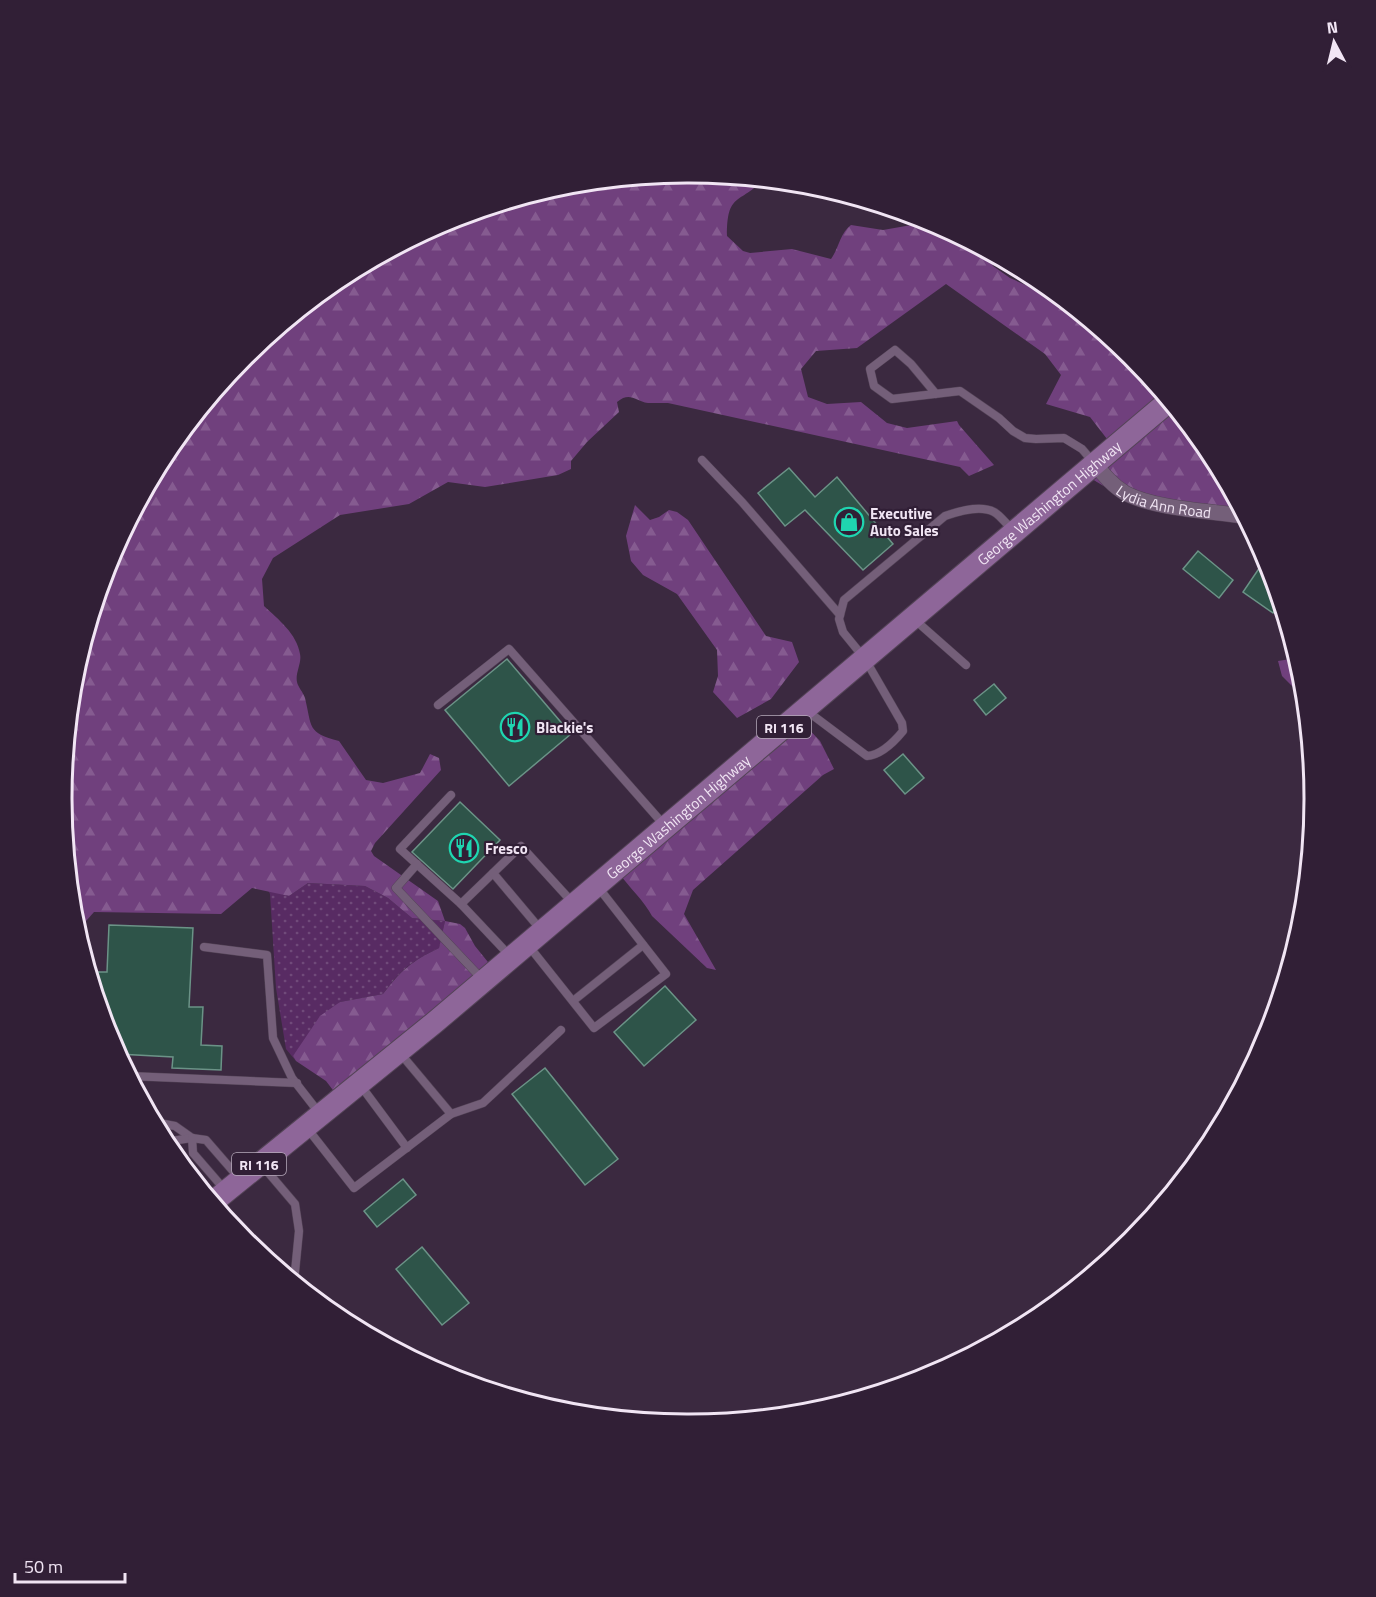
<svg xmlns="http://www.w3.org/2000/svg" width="1376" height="1597" viewBox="0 0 1376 1597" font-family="'Titillium Web',sans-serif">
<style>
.grass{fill:url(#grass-dots)}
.forest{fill:url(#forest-firs)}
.building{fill:#2e5449;stroke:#6b9387;stroke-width:1.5}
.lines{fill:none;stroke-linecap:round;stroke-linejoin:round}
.lane-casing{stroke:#544457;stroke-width:9}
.street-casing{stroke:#544457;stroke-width:16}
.primary-casing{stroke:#544457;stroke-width:24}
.lane{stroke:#745f79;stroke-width:8}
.street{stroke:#745f79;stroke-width:15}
.primary{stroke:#8e6699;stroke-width:22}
.labels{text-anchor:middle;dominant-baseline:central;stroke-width:4.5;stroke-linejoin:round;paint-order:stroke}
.shield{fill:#311f36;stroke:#b7aabb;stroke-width:1.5}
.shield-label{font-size:14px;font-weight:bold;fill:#f1e5f4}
.street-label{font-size:15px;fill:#f1e5f4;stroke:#311f36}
.poi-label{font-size:15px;font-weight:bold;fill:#f1e5f4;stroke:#311f36;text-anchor:start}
.rim{fill:none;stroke:#f1e5f4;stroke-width:3}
</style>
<defs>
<pattern id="grass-dots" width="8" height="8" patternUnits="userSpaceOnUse" patternTransform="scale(1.5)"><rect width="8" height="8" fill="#582b63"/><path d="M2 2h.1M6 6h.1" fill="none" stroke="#704a7a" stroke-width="1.8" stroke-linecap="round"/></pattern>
<pattern id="forest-firs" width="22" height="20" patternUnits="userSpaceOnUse" patternTransform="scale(1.5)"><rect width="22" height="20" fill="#70407d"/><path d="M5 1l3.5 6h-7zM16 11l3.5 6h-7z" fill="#855b90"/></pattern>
</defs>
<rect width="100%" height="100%" fill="#3b2940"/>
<path class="grass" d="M308 883 365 886 388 898 412 918 445 921 439 948C412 961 401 969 383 994L340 1002 293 1056 296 1061 286 1049 276 988 270 894 268 890 289 896Z"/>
<g class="forest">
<path d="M688 172 764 179C739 205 727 192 727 236L743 251 750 253 792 249 831 259C839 248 840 233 851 225L883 230 923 223 958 240 970 242 985 250 993 266 1010 278 1041 292 1057 295 1062 299 1067 312 1088 328 1093 325 1131 356 1209 451 1247 522 1125 499 1092 479 1114 448 1090 417 1046 404 1061 375 1045 354 946 284 857 348 816 351 801 369 808 397 827 404 861 402 887 423 907 428 957 421 959 425 994 465 969 476 960 467 668 403C662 403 655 403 648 403 635 401 630 391 617 402L619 412 587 442 571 461V469L558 475 485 487 448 482 409 504 340 515 273 558 262 579 264 606C278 619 297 634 300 654 302 663 295 673 297 682 298 687 303 692 305 698 312 727 307 733 339 741L366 780 383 783 420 773 430 754 439 758 441 770 375 843 371 851 374 856 438 901 445 921 460 924 465 928 475 946 496 972 342 1102 326 1081 296 1061 293 1056 320 1016 340 1002 383 994C401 970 412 961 439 948L445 921 412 918 388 898 365 886 308 883 289 896 252 888 221 914 94 912 86 921 84 955 73 920 62 798 74 676 109 558 167 450 245 355 340 277 449 220 566 184Z"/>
<polygon points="635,505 650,520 659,517 669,510 677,512 688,520 766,636 792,642 799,662 771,699 737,718 713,692 718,676 717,650 677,594 643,575 631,561 626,536"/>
<polygon points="1297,658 1303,677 1305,699 1282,676 1278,661"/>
<path d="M801 721 820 741 834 769 823 775 693 890 684 914 716 970 707 968 652 916C645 902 628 886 618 872Z"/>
</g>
<g class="building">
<polygon points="789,468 815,497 837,477 893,544 863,570 805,510 785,526 758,493"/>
<polygon points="1198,551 1233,580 1219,598 1183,569"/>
<polygon points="1260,567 1272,574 1280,602 1273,613 1243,592"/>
<polygon points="507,659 571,734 509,786 445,710"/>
<polygon points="994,684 1006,698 986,715 974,700"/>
<polygon points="903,754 924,778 905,794 884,770"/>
<polygon points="460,802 500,840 453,889 412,852"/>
<polygon points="109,925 193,928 189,1007 203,1007 201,1045 222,1046 221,1070 172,1068 173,1057 118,1054 109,1038 89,972 107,972"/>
<polygon points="665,986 696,1020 644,1066 614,1032"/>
<polygon points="545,1068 618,1159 585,1185 512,1094"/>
<polygon points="403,1179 416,1195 377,1227 364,1211"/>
<polygon points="422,1247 469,1303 442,1325 396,1269"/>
</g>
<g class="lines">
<g class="lane-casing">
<g id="lane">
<polyline points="936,394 911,364 895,350 870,369 874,386 892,399 960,391 999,418 1013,431 1025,438 1036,439 1064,438 1082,449 1094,463"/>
<polyline points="702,460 742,502 840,615"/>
<polyline points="915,620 966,665"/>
<polyline points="438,705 509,649 665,826"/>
<path d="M807 711 867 756C880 755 894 742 903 731L902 723 865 659 843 632 839 619 844 600 945 516C959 511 981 505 994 512 1001 516 1006 524 1012 529"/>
<polyline points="451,795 400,849 461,904 521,846 573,903"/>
<polyline points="417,864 396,888 482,979"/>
<polyline points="493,873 541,930"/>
<polyline points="461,904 510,956"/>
<polyline points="528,945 594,1028 666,974 598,887"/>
<polyline points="204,947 267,955 273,1038 292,1078 320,1114"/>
<polyline points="573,1001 643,945"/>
<polyline points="400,1053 451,1114"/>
<polyline points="129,1076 297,1083"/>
<polyline points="361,1086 407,1148"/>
<polyline points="154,1122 175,1126 192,1138"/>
<polyline points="307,1128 354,1188 451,1114 483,1103 561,1030"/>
<polyline points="164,1142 192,1138"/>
<polyline points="261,1164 295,1204 299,1231 294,1282"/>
<polyline points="225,1190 193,1153 192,1138 206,1140 239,1178"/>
</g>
</g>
<g class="street-casing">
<g id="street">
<path id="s1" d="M1095 464C1104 475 1113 486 1125 493 1155 509 1210 511 1244 516"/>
</g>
</g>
<g class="primary-casing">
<g id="primary">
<path id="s2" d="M213 1202 434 1023 1169 401"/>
</g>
</g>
<use href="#lane" class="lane"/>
<use href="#street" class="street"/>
<use href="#primary" class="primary"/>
</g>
<defs>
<g id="shop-ring" transform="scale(1.5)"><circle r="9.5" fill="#311f36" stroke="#1fd5b0" stroke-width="1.5"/><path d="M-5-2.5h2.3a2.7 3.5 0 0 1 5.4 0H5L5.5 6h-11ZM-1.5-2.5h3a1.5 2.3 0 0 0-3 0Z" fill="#1fd5b0"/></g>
<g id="restaurant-ring" transform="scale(1.5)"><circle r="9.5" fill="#311f36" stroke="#1fd5b0" stroke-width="1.5"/><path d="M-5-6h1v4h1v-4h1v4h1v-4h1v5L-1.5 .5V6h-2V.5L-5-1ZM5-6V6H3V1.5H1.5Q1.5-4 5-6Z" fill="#1fd5b0"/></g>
</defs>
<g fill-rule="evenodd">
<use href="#shop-ring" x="849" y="522"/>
<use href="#restaurant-ring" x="515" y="727"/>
<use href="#restaurant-ring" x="464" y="848"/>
</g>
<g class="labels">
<g class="shield">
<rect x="757" y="716" width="54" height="22" rx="4.5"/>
<rect x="232" y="1153" width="54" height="22" rx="4.5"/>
</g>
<g class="shield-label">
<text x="784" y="727">RI 116</text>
<text x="259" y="1164">RI 116</text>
</g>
<g class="street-label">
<text stroke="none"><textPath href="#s1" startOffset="82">Lydia Ann Road</textPath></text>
<text stroke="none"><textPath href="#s2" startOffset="1090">George Washington Highway</textPath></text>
<text stroke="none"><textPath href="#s2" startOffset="604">George Washington Highway</textPath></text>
</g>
<g class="poi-label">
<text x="870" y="513">Executive<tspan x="870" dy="17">Auto Sales</tspan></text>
<text x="536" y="727">Blackie's</text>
<text x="485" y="848">Fresco</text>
</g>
</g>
<path d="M0 0H1376V1597H0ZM687 183H689A615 615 0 0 1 1304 798V799A615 615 0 0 1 689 1414H687A615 615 0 0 1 72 799V798A615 615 0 0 1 687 183Z" fill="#311f36" fill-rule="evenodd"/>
<path class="rim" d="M687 183H689A615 615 0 0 1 1304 798V799A615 615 0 0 1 689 1414H687A615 615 0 0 1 72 799V798A615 615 0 0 1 687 183Z"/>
<g transform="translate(1334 42) rotate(353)" stroke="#311f36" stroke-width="4.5" paint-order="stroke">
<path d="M0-4.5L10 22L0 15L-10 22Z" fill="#f1e5f4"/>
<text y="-9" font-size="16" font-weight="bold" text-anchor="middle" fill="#f1e5f4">N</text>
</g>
<path d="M15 1573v9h110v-9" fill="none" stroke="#f1e5f4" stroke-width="3"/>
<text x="24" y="1573" font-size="18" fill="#f1e5f4" stroke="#311f36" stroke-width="4.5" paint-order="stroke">50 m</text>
</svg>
